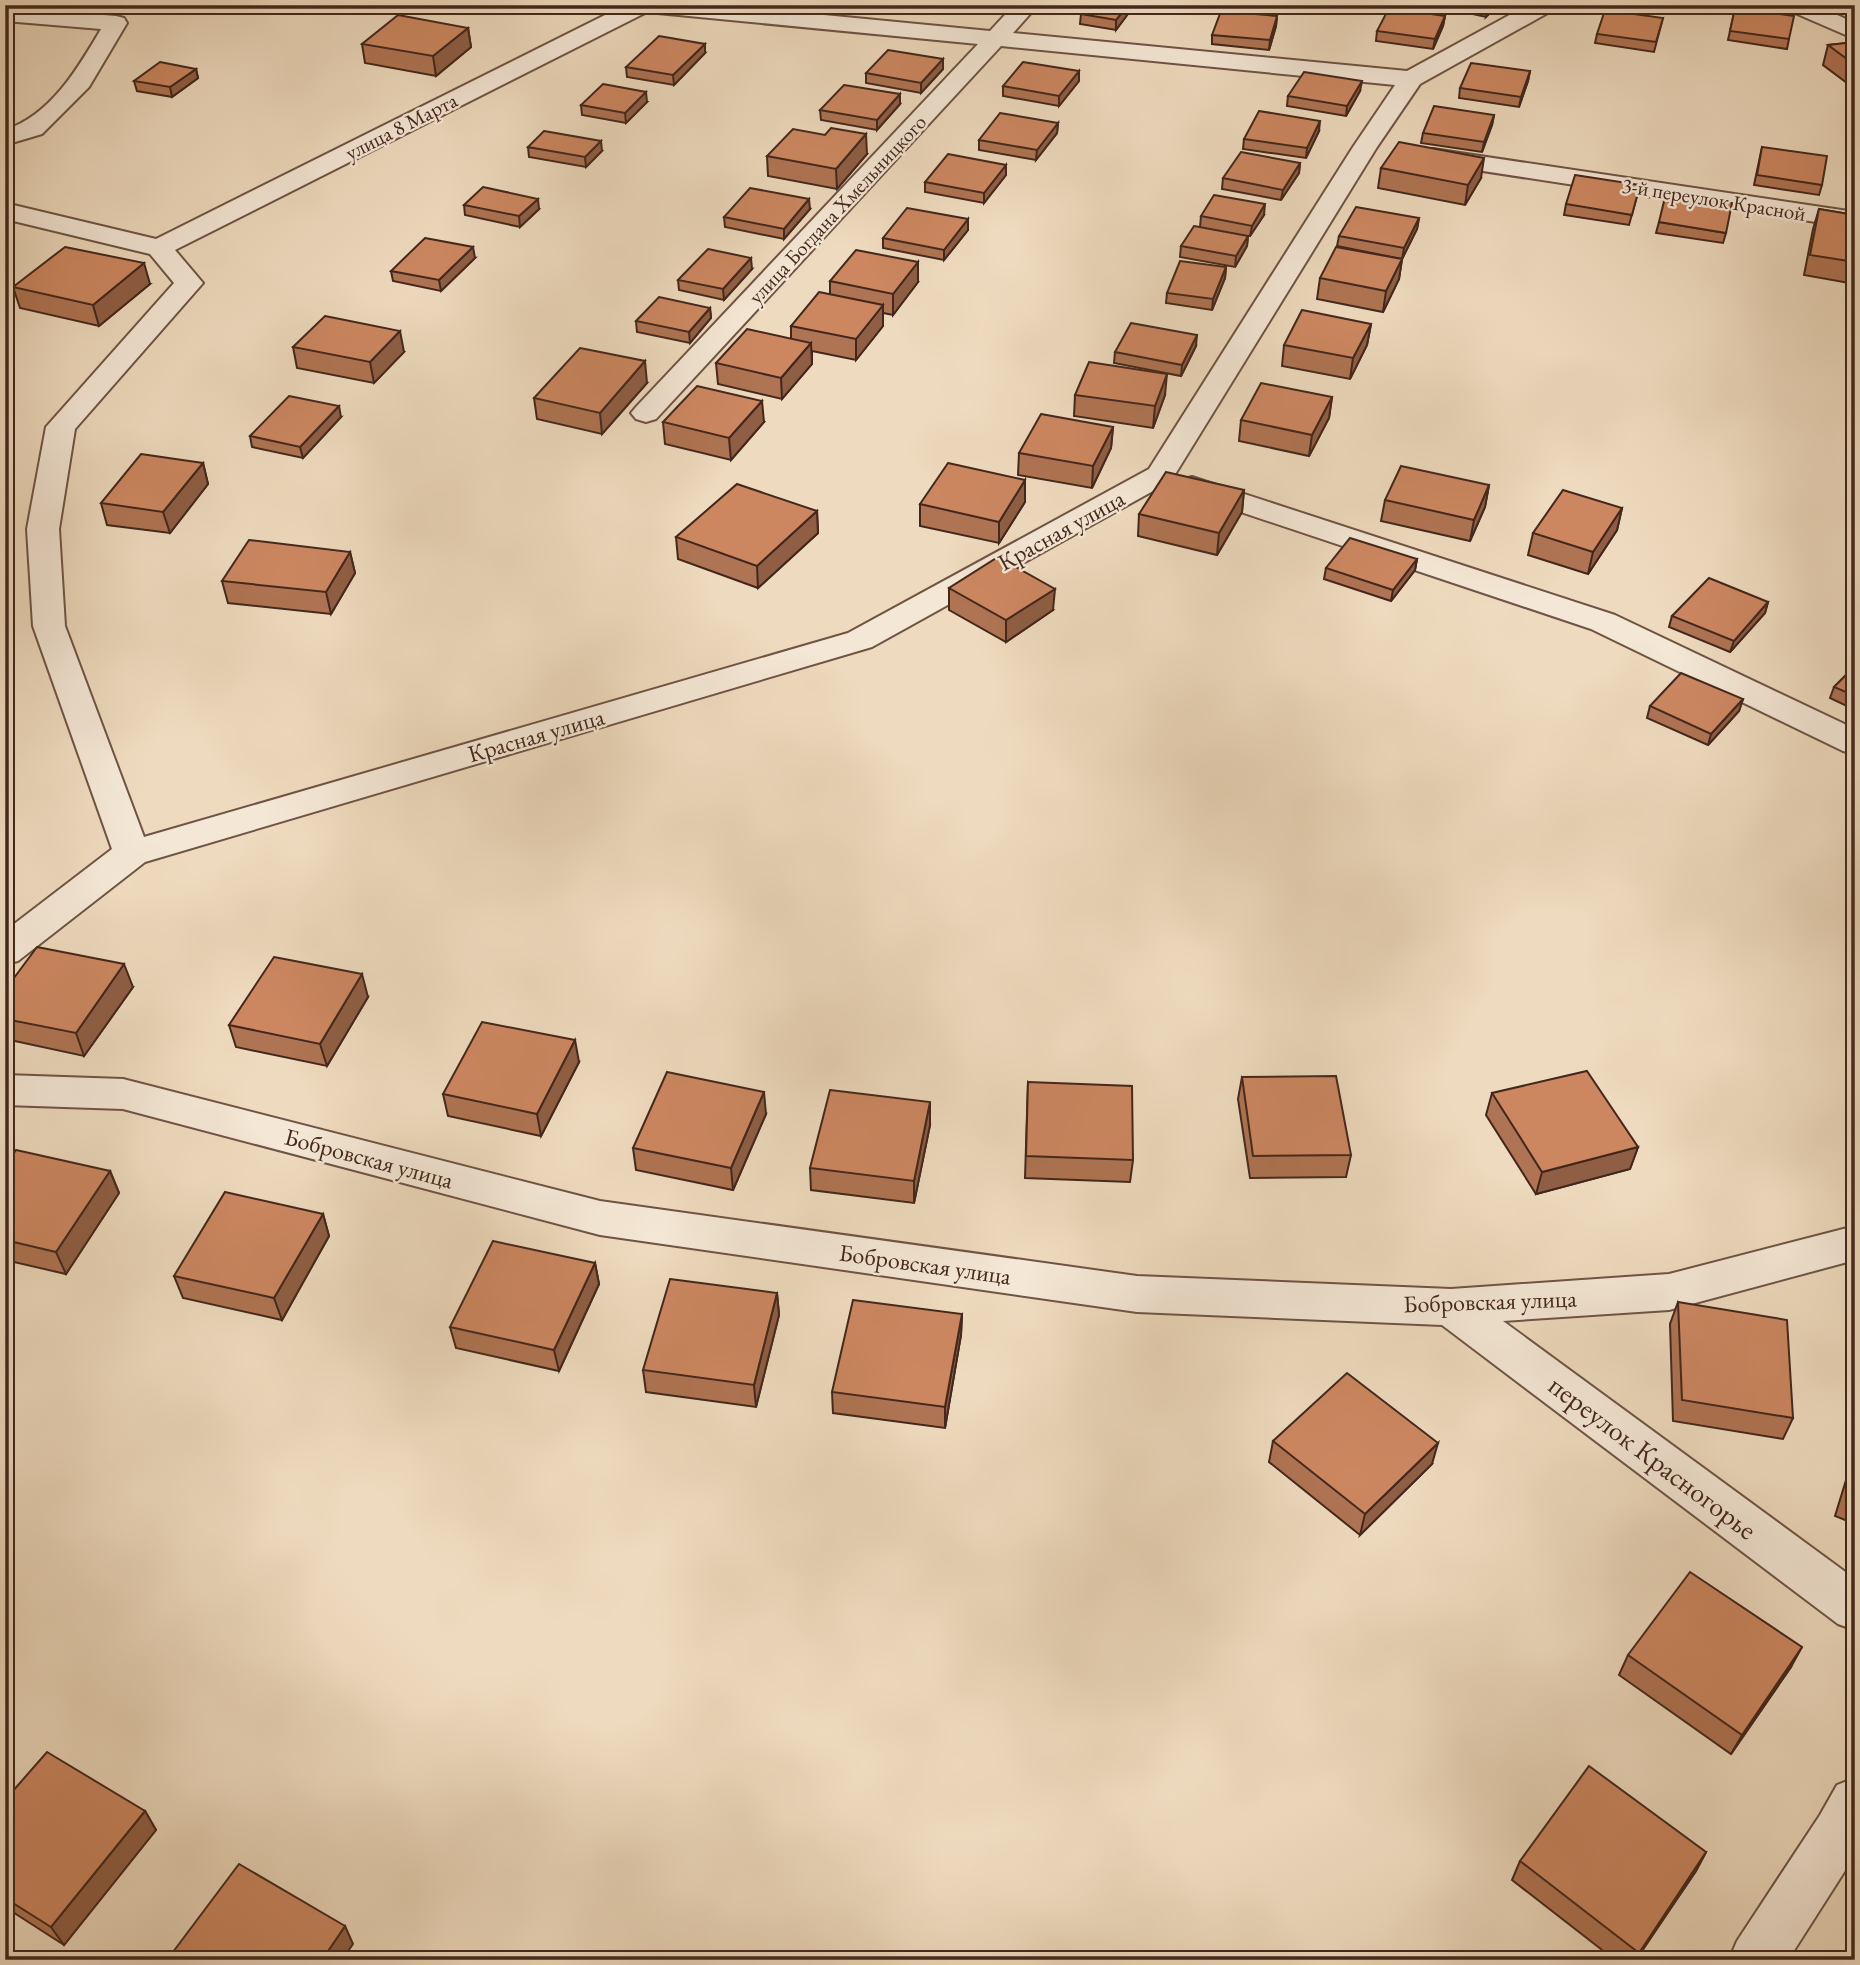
<svg xmlns="http://www.w3.org/2000/svg" width="1860" height="1965" viewBox="0 0 1860 1965" font-family="'EB Garamond',serif">
<style>
.lines{fill:none;stroke-linecap:round;stroke-linejoin:round}
.minor-casing{stroke:#6e5444;stroke-width:4}
.minor{fill:#f4e7d5;fill-rule:evenodd}
.wall{fill:#af7453;stroke:#43271c;stroke-width:2}
.shaded-wall{fill:#8f5e44;stroke:#43271c;stroke-width:2}
.building{fill:#cc8761;stroke:#43271c;stroke-width:2}
.labels{text-anchor:middle;dominant-baseline:central;stroke-width:5;stroke-linejoin:round;paint-order:stroke}
.far-street-label{font-size:21px;fill:#43271c;stroke:#f4e7d5}
.street-label{font-size:24px;fill:#43271c;stroke:#f4e7d5}
.near-street-label{font-size:28px;fill:#43271c;stroke:#f4e7d5}
</style>
<rect width="100%" height="100%" fill="#eedabe"/>
<filter id="stains"><feTurbulence type="fractalNoise" baseFrequency=".00286" numOctaves="4"/><feColorMatrix values="0 0 0 0 .2 0 0 0 0 .09 0 0 0 0 .02 0 0 0 .5 -.17"/></filter>
<radialGradient id="worn" r=".72"><stop offset=".6" stop-color="#630" stop-opacity="0"/><stop offset="1" stop-color="#630" stop-opacity=".3"/></radialGradient>
<g class="lines">
<g class="minor-casing">
<g id="minor">
<path d="M625 5H721L990 31 1014 5H1038L1013 33 1407 71 1528 5H1556L1553 10 1420 84 1377 147 1171 481 872 647 145 862 18 961 5 964V931L112 849 33 626 27 529 46 427 174 283 150 254 5 219V203L156 239ZM647 12 978 44 636 407 631 413 636 419 646 422 656 419 1001 46 1395 85 1353 147 1149 469 848 633 144 837 65 626 59 529 75 429 203 283 175 250Z"/>
<polygon points="1785,5 1815,5 1855,23 1855,39 1788,10"/>
<path d="M5 7 116 16 124 18 127 23 89 87 42 134 5 145V130C51 115 78 68 101 29L5 21Z"/>
<polygon points="1433,149 1855,212 1855,228 1424,162 1420,157 1424,152"/>
<polygon points="1192,477 1615,615 1855,729 1855,754 1843,751 1591,629 1181,492 1177,486 1181,480"/>
<polygon points="5,1075 123,1079 600,1201 1137,1276 1451,1289 1669,1274 1855,1226 1855,1260 1669,1310 1503,1321 1855,1579 1855,1630 1838,1624 1442,1325 1137,1312 600,1235 123,1109 5,1105"/>
<polygon points="1855,1778 1855,1855 1788,1960 1729,1960 1737,1941 1820,1815 1837,1785"/>
</g>
</g>
<use href="#minor" class="minor"/>
</g>
<g class="wall">
<polygon points="1088,5 1134,5 1116,30 1080,24 1081,14"/>
<polygon points="1460,5 1498,5 1486,17 1459,11"/>
<polygon points="1735,8 1789,39 1787,49 1728,40"/>
<polygon points="1277,16 1276,26 1269,50 1212,44 1212,35"/>
<polygon points="1445,16 1443,26 1433,49 1376,41 1377,31"/>
<polygon points="1663,18 1654,52 1595,43 1597,34"/>
<polygon points="468,28 471,47 436,76 365,63 362,44"/>
<polygon points="1855,42 1855,89 1823,65 1828,45"/>
<polygon points="705,53 674,85 627,77 626,67"/>
<polygon points="943,59 943,69 921,93 866,83 866,73"/>
<polygon points="196,69 198,78 172,97 137,91 134,81"/>
<polygon points="1079,71 1079,81 1059,106 1003,96 1003,86"/>
<polygon points="1530,71 1528,81 1519,107 1459,98 1460,88"/>
<polygon points="1360,91 1346,116 1287,106 1288,96"/>
<polygon points="647,102 626,123 582,115 581,105"/>
<polygon points="900,104 877,130 821,120 820,110"/>
<polygon points="1494,115 1492,125 1482,152 1421,143 1423,133"/>
<polygon points="1058,123 1057,133 1036,160 979,150 979,140"/>
<polygon points="1319,131 1306,158 1243,149 1244,139"/>
<polygon points="528,147 602,151 586,167 529,157"/>
<polygon points="1762,147 1822,185 1819,195 1754,185"/>
<polygon points="867,154 837,189 768,176 767,156"/>
<polygon points="1300,163 1299,173 1281,200 1222,189 1223,178"/>
<polygon points="1006,165 1006,175 984,203 925,192 925,182"/>
<polygon points="1381,168 1481,178 1465,205 1378,188"/>
<polygon points="1640,185 1629,225 1564,215 1566,204"/>
<polygon points="464,205 539,209 520,227 465,215"/>
<polygon points="810,209 784,239 725,227 724,217"/>
<polygon points="1819,209 1855,215 1855,284 1804,275 1813,229"/>
<polygon points="1264,215 1250,236 1248,236 1247,246 1235,267 1180,257 1181,246 1200,227 1201,216"/>
<polygon points="1419,218 1417,229 1402,259 1337,246 1339,236"/>
<polygon points="968,219 968,230 944,260 883,248 883,238"/>
<polygon points="1659,222 1726,233 1723,243 1656,233"/>
<polygon points="475,258 441,291 393,281 391,271"/>
<polygon points="1402,259 1399,279 1383,312 1317,299 1320,278"/>
<polygon points="1226,267 1225,278 1212,310 1166,303 1167,293"/>
<polygon points="752,269 724,300 679,290 678,280"/>
<polygon points="830,281 918,282 893,315 883,313 883,326 856,360 812,351 812,364 782,399 718,384 716,363 791,339 791,326 830,295"/>
<polygon points="150,284 99,326 20,308 13,287"/>
<polygon points="710,308 711,318 690,343 637,332 636,321"/>
<polygon points="1371,324 1367,345 1350,379 1282,366 1284,345"/>
<polygon points="1196,346 1181,376 1114,363 1115,352"/>
<polygon points="293,347 404,352 374,383 297,368"/>
<polygon points="647,383 602,434 537,419 534,398"/>
<polygon points="1075,395 1165,395 1153,428 1074,416"/>
<polygon points="1332,397 1329,418 1309,456 1239,441 1241,420"/>
<polygon points="341,417 303,458 252,447 250,436"/>
<polygon points="663,422 764,422 731,460 665,444"/>
<polygon points="1113,427 1111,448 1092,488 1018,475 1019,453"/>
<polygon points="203,463 208,484 170,533 107,525 101,503"/>
<polygon points="1025,480 1025,502 999,543 920,526 920,504"/>
<polygon points="1489,485 1485,507 1470,541 1381,521 1385,500"/>
<polygon points="1244,490 1242,512 1217,555 1138,536 1139,514"/>
<polygon points="1622,508 1617,530 1588,574 1528,555 1533,533"/>
<polygon points="817,511 818,533 758,588 678,559 676,537"/>
<polygon points="350,552 355,573 331,614 228,603 222,581"/>
<polygon points="1417,559 1415,570 1391,601 1324,579 1326,568"/>
<polygon points="949,588 1053,610 1006,642 949,610"/>
<polygon points="1768,602 1765,613 1730,652 1669,627 1672,616"/>
<polygon points="1855,666 1855,710 1830,698 1834,687"/>
<polygon points="1743,699 1739,711 1708,745 1647,718 1650,706"/>
<polygon points="1855,800 1855,814 1850,812"/>
<polygon points="133,987 84,1056 5,1039 5,990"/>
<polygon points="368,997 327,1066 236,1047 229,1025"/>
<polygon points="579,1062 541,1136 448,1116 443,1094"/>
<polygon points="1242,1077 1351,1155 1346,1177 1250,1178 1238,1099"/>
<polygon points="1028,1082 1133,1160 1130,1182 1025,1178"/>
<polygon points="1492,1093 1638,1147 1630,1169 1536,1194 1486,1115"/>
<polygon points="766,1114 733,1190 636,1170 633,1148"/>
<polygon points="930,1125 914,1203 811,1190 810,1168"/>
<polygon points="5,1166 110,1171 119,1193 66,1274 5,1260"/>
<polygon points="323,1214 329,1236 282,1320 183,1298 174,1276"/>
<polygon points="595,1263 599,1284 559,1371 456,1348 450,1327"/>
<polygon points="777,1293 779,1315 756,1407 646,1392 643,1370"/>
<polygon points="1678,1302 1793,1418 1783,1439 1673,1421 1670,1324"/>
<polygon points="962,1314 961,1335 945,1428 833,1413 832,1392"/>
<polygon points="1273,1441 1432,1464 1360,1535 1269,1462"/>
<polygon points="1855,1451 1855,1524 1835,1516"/>
<polygon points="1628,1655 1791,1667 1731,1754 1619,1675"/>
<polygon points="5,1800 145,1811 156,1830 64,1945 5,1907"/>
<polygon points="1706,1852 1696,1871 1636,1960 1615,1960 1512,1880 1520,1861"/>
</g>
<g class="shaded-wall">
<polygon points="1128,5 1134,6 1116,30 1116,20"/>
<polygon points="1490,5 1498,5 1486,17 1488,7"/>
<polygon points="1277,16 1276,26 1269,50 1270,40"/>
<polygon points="1445,16 1443,26 1433,49 1435,39"/>
<polygon points="468,28 471,47 436,76 433,56"/>
<polygon points="705,44 705,53 674,85 673,75"/>
<polygon points="943,59 943,69 921,93 921,83"/>
<polygon points="196,69 198,78 172,97 170,87"/>
<polygon points="1079,71 1079,81 1059,106 1059,96"/>
<polygon points="1530,71 1528,81 1519,107 1521,97"/>
<polygon points="1362,81 1360,91 1346,116 1347,106"/>
<polygon points="646,92 647,102 626,123 625,113"/>
<polygon points="900,94 900,104 877,130 877,120"/>
<polygon points="1494,115 1492,125 1482,152 1484,142"/>
<polygon points="1320,121 1319,131 1306,158 1307,148"/>
<polygon points="1058,123 1057,133 1036,160 1037,150"/>
<polygon points="866,134 867,154 837,189 836,169"/>
<polygon points="601,141 602,151 586,167 585,157"/>
<polygon points="1484,158 1481,178 1465,205 1468,185"/>
<polygon points="1300,163 1299,173 1281,200 1283,190"/>
<polygon points="1006,165 1006,175 984,203 984,193"/>
<polygon points="538,199 539,209 520,227 519,216"/>
<polygon points="809,199 810,209 784,239 784,229"/>
<polygon points="1265,204 1264,215 1250,236 1252,226"/>
<polygon points="1419,218 1417,229 1402,259 1404,248"/>
<polygon points="968,219 968,230 944,260 944,250"/>
<polygon points="1248,236 1247,246 1235,267 1236,256"/>
<polygon points="473,247 475,258 441,291 439,280"/>
<polygon points="751,258 752,269 724,300 723,289"/>
<polygon points="1402,259 1399,279 1383,312 1386,291"/>
<polygon points="918,262 918,282 893,315 893,294"/>
<polygon points="144,263 150,284 99,326 93,305"/>
<polygon points="1226,267 1225,278 1212,310 1213,299"/>
<polygon points="883,305 883,326 856,360 856,339"/>
<polygon points="710,308 711,318 690,343 689,332"/>
<polygon points="1371,324 1367,345 1350,379 1353,358"/>
<polygon points="400,331 404,352 374,383 370,362"/>
<polygon points="1197,335 1196,346 1181,376 1182,365"/>
<polygon points="811,343 812,364 782,399 781,378"/>
<polygon points="645,361 647,383 602,434 600,413"/>
<polygon points="1167,374 1165,395 1153,428 1155,406"/>
<polygon points="1332,397 1329,418 1309,456 1312,435"/>
<polygon points="762,401 764,422 731,460 729,438"/>
<polygon points="339,406 341,417 303,458 300,447"/>
<polygon points="1113,427 1111,448 1092,488 1093,466"/>
<polygon points="203,463 208,484 170,533 163,512"/>
<polygon points="1025,480 1025,502 999,543 999,522"/>
<polygon points="1489,485 1485,507 1470,541 1474,520"/>
<polygon points="1244,490 1242,512 1217,555 1219,533"/>
<polygon points="1622,508 1617,530 1588,574 1593,552"/>
<polygon points="817,511 818,533 758,588 757,566"/>
<polygon points="350,552 355,573 331,614 326,592"/>
<polygon points="1417,559 1415,570 1391,601 1393,590"/>
<polygon points="1055,589 1053,610 1006,642 1006,620"/>
<polygon points="1768,602 1765,613 1730,652 1734,641"/>
<polygon points="1743,699 1739,711 1708,745 1711,734"/>
<polygon points="124,964 133,987 84,1056 76,1033"/>
<polygon points="362,974 368,997 327,1066 320,1044"/>
<polygon points="575,1040 579,1062 541,1136 537,1114"/>
<polygon points="764,1092 766,1114 733,1190 731,1168"/>
<polygon points="930,1102 930,1125 914,1203 914,1181"/>
<polygon points="1638,1147 1630,1169 1536,1194 1542,1172"/>
<polygon points="110,1171 119,1193 66,1274 56,1252"/>
<polygon points="323,1214 329,1236 282,1320 274,1298"/>
<polygon points="595,1263 599,1284 559,1371 554,1350"/>
<polygon points="777,1293 779,1315 756,1407 754,1385"/>
<polygon points="962,1314 961,1335 945,1428 945,1407"/>
<polygon points="1438,1443 1432,1464 1360,1535 1365,1514"/>
<polygon points="1802,1647 1791,1667 1731,1754 1742,1735"/>
<polygon points="145,1811 156,1830 64,1945 51,1927"/>
<polygon points="1706,1852 1696,1871 1635,1960 1639,1953"/>
<polygon points="345,1926 353,1944 342,1960 322,1960"/>
</g>
<g class="building">
<polygon points="1088,5 1128,5 1116,20 1081,14"/>
<polygon points="1389,8 1445,16 1435,39 1377,31"/>
<polygon points="1735,8 1794,16 1789,39 1730,31"/>
<polygon points="1605,10 1663,18 1656,42 1597,34"/>
<polygon points="1221,11 1277,16 1270,40 1212,35"/>
<polygon points="398,15 468,28 433,56 362,44"/>
<polygon points="659,36 705,44 673,75 626,67"/>
<polygon points="1855,42 1855,65 1828,45"/>
<polygon points="888,50 943,59 921,83 866,73"/>
<polygon points="160,62 196,69 170,87 134,81"/>
<polygon points="1023,62 1079,71 1059,96 1003,86"/>
<polygon points="1471,63 1530,71 1521,97 1460,88"/>
<polygon points="1304,72 1362,81 1347,106 1288,96"/>
<polygon points="603,84 646,92 625,113 581,105"/>
<polygon points="844,85 900,94 877,120 820,110"/>
<polygon points="1434,106 1494,115 1484,142 1423,133"/>
<polygon points="1259,111 1320,121 1307,148 1244,139"/>
<polygon points="1000,113 1058,123 1037,150 979,140"/>
<polygon points="831,128 866,134 836,169 767,156 793,129 825,135"/>
<polygon points="544,131 601,141 585,157 528,147"/>
<polygon points="1399,142 1484,158 1468,185 1381,168"/>
<polygon points="1762,147 1827,156 1822,185 1757,175"/>
<polygon points="1241,152 1300,163 1283,190 1223,178"/>
<polygon points="948,154 1006,165 984,193 925,182"/>
<polygon points="1575,175 1640,185 1632,215 1566,204"/>
<polygon points="483,187 538,199 519,216 464,205"/>
<polygon points="750,188 809,199 784,229 724,217"/>
<polygon points="1666,193 1732,203 1726,233 1659,222"/>
<polygon points="1214,195 1265,204 1252,226 1201,216"/>
<polygon points="1356,207 1419,218 1404,248 1339,236"/>
<polygon points="907,208 968,219 944,250 883,238"/>
<polygon points="1819,209 1855,215 1855,262 1810,255"/>
<polygon points="1194,226 1248,236 1236,256 1181,246"/>
<polygon points="425,238 473,247 439,280 391,271"/>
<polygon points="65,247 144,263 93,305 13,287"/>
<polygon points="1336,247 1402,259 1386,291 1320,278"/>
<polygon points="708,249 751,258 723,289 678,280"/>
<polygon points="856,250 918,262 893,294 830,281"/>
<polygon points="1180,261 1226,267 1213,299 1167,293"/>
<polygon points="819,292 883,305 856,339 791,326"/>
<polygon points="659,297 710,308 689,332 636,321"/>
<polygon points="1302,310 1371,324 1353,358 1284,345"/>
<polygon points="325,316 400,331 370,362 293,347"/>
<polygon points="1131,323 1197,335 1182,365 1115,352"/>
<polygon points="747,329 811,343 781,378 716,363"/>
<polygon points="580,348 645,361 600,413 534,398"/>
<polygon points="1089,362 1167,374 1155,406 1075,395"/>
<polygon points="1261,383 1332,397 1312,435 1241,420"/>
<polygon points="697,386 762,401 729,438 663,422"/>
<polygon points="289,396 339,406 300,447 250,436"/>
<polygon points="1041,414 1113,427 1093,466 1019,453"/>
<polygon points="141,454 203,463 163,512 101,503"/>
<polygon points="948,463 1025,480 999,522 920,504"/>
<polygon points="1401,466 1489,485 1474,520 1385,500"/>
<polygon points="1166,472 1244,490 1219,533 1139,514"/>
<polygon points="737,484 817,511 757,566 676,537"/>
<polygon points="1563,490 1622,508 1593,552 1533,533"/>
<polygon points="1350,538 1417,559 1393,590 1326,568"/>
<polygon points="249,540 350,552 326,592 222,581"/>
<polygon points="998,557 1055,589 1006,620 949,588"/>
<polygon points="1709,578 1768,602 1734,641 1672,616"/>
<polygon points="1855,666 1855,696 1834,687"/>
<polygon points="1681,673 1743,699 1711,734 1650,706"/>
<polygon points="37,947 124,964 76,1033 5,1019 5,990"/>
<polygon points="274,957 362,974 320,1044 229,1025"/>
<polygon points="482,1022 575,1040 537,1114 443,1094"/>
<polygon points="1587,1071 1638,1147 1542,1172 1492,1093"/>
<polygon points="667,1072 764,1092 731,1168 633,1148"/>
<polygon points="1336,1076 1351,1155 1253,1156 1242,1077"/>
<polygon points="1028,1082 1132,1086 1133,1160 1026,1156"/>
<polygon points="830,1090 930,1102 914,1181 810,1168"/>
<polygon points="16,1150 110,1171 56,1252 5,1240 5,1166"/>
<polygon points="225,1192 323,1214 274,1298 174,1276"/>
<polygon points="493,1241 595,1263 554,1350 450,1327"/>
<polygon points="670,1279 777,1293 754,1385 643,1370"/>
<polygon points="853,1300 962,1314 945,1407 832,1392"/>
<polygon points="1678,1302 1787,1320 1793,1418 1682,1400"/>
<polygon points="1347,1373 1438,1443 1365,1514 1273,1441"/>
<polygon points="1855,1466 1855,1499 1846,1495"/>
<polygon points="1690,1572 1802,1647 1742,1735 1628,1655"/>
<polygon points="47,1752 145,1811 51,1927 5,1898 5,1800"/>
<polygon points="1589,1766 1706,1852 1639,1953 1520,1861"/>
<polygon points="239,1864 345,1926 322,1960 167,1960"/>
</g>
<g class="labels">
<g class="far-street-label">
<text transform="translate(401 126) rotate(-27)">улица 8 Марта</text>
<text transform="translate(1714 199) rotate(9)">3-й переулок Красной</text>
<text transform="translate(837 209) rotate(-47)">улица Богдана Хмельницкого</text>
</g>
<g class="street-label">
<text transform="translate(1061 530) rotate(-29)">Красная улица</text>
<text transform="translate(536 735) rotate(-16)">Красная улица</text>
<text transform="translate(369 1158) rotate(15)">Бобровская улица</text>
<text transform="translate(925 1264) rotate(8)">Бобровская улица</text>
<text transform="translate(1490 1301) rotate(-2)">Бобровская улица</text>
</g>
<g class="near-street-label">
<text transform="translate(1653 1457) rotate(37)">переулок Красногорье</text>
</g>
</g>
<rect width="1860" height="1965" fill="none" stroke="#eedabe" stroke-width="28"/>
<rect x="7" y="7" width="1846" height="1951" fill="none" stroke="#43271c" stroke-width="3.5"/>
<rect x="14" y="14" width="1832" height="1937" fill="none" stroke="#43271c" stroke-width="2"/>
<rect width="100%" height="100%" filter="url(#stains)"/>
<rect width="100%" height="100%" fill="url(#worn)"/>
</svg>
